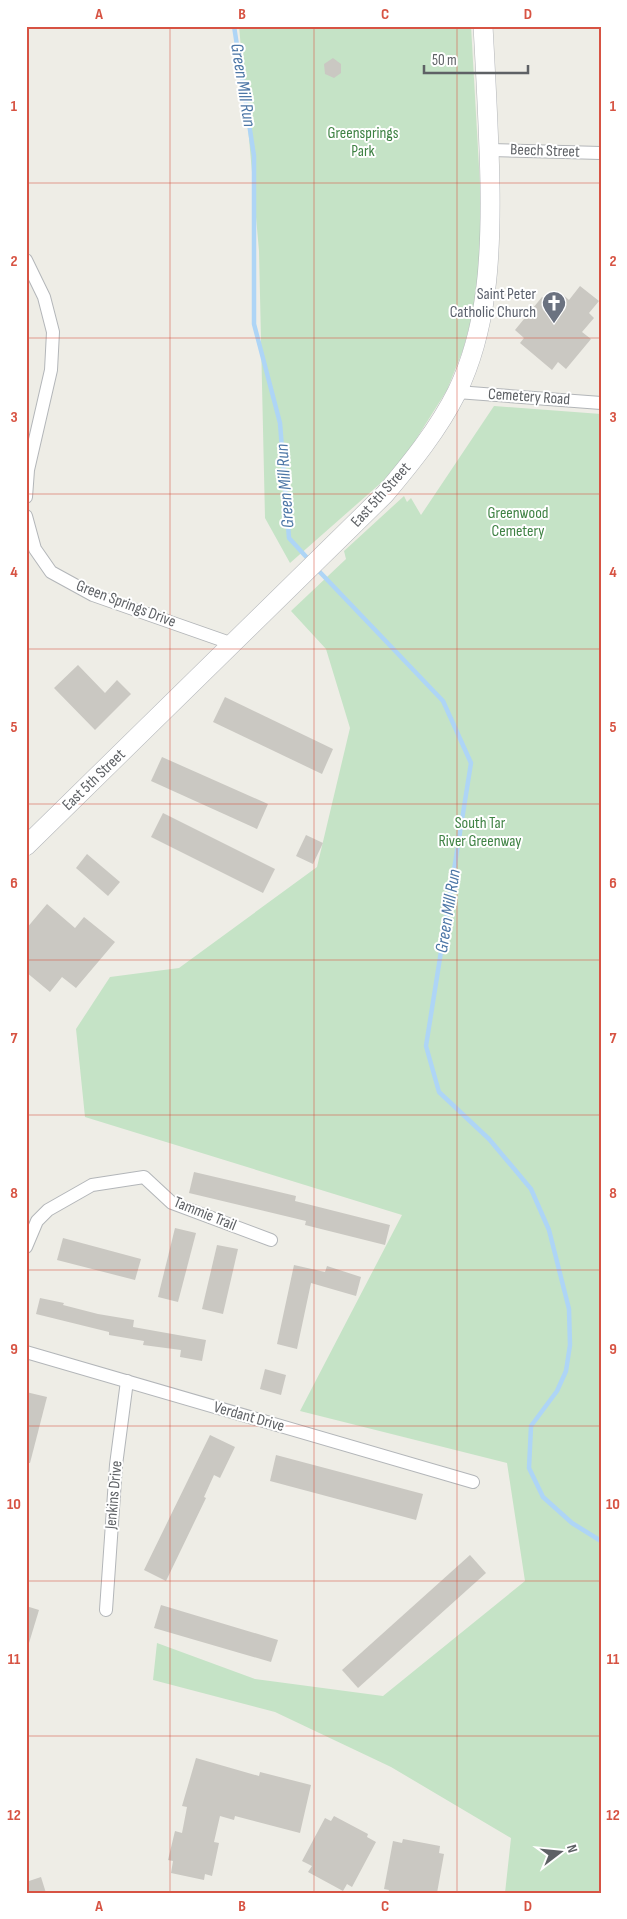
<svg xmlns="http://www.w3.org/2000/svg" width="627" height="1919" viewBox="0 0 627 1919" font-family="'Sofia Sans Condensed',sans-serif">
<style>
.green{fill:#c5e3c6}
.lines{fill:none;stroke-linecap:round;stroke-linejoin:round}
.stream{stroke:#aed5f6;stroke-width:4.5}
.building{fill:#cac8c2}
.street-casing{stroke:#b3b6b9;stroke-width:14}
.secondary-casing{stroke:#b2b5b9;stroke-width:20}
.street{stroke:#fff;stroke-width:12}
.secondary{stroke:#fff;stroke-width:19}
.grid{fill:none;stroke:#d75343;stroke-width:1;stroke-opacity:0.55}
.labels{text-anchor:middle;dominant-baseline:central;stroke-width:4;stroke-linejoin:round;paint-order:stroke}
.park-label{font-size:16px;fill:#3f8244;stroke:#fff}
.street-label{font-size:16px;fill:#5e6165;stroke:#fff}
.worship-label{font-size:16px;fill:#5b616d;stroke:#fff;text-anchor:end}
.water-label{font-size:18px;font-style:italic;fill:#4c76a6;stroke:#fff}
.neatline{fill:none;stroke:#d75343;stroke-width:2}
.grid-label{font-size:16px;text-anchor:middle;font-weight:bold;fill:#d75343}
</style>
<rect width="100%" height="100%" fill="#eeede6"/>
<g class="green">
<polygon points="239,26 471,26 482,220 480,265 475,305 463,350 447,390 408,452 382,482 290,563 265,518 259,251"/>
<polygon points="494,406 601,414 601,1893 505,1893 511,1838 391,1767 275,1712 153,1680 157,1643 255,1679 383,1696 525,1581 507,1463 300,1411 402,1215 85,1117 76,1029 110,977 179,968 317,867 350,728 326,649 291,611 346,559 344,551 404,496 407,502 411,498 421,515"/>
</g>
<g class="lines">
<g class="stream">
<polyline points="234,26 254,156 254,324 280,423 289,538 310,561"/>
<polyline points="315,567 443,701 471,763 426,1046 439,1092 489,1139 531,1189 549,1230 569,1309 570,1345 566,1371 557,1391 531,1426 529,1468 543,1497 572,1523 601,1541"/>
</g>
</g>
<g class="building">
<polygon points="333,58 341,64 341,73 334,78 325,74 324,64"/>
<polygon points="580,286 599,301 589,313 594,318 582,332 591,339 566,369 558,362 552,370 520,343 524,338 515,330 542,297 552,305 562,294 569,300"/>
<polygon points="78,665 105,693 117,680 131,694 95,730 54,688"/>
<polygon points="225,697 333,749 322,774 213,722"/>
<polygon points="162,757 268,804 257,829 151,781"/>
<polygon points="163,813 275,869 263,893 151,837"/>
<polygon points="306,835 323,843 313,864 296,856"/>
<polygon points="87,854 120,882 108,896 76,868"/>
<polygon points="47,904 75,928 84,917 115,942 76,988 62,977 50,992 26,972 26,929"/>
<polygon points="194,1172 296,1196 295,1201 390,1225 385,1245 305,1225 306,1221 189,1193"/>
<polygon points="175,1228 196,1233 178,1302 158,1297"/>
<polygon points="63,1238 141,1259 135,1280 57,1260"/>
<polygon points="217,1245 238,1249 223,1314 202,1309"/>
<polygon points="294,1265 325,1272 327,1266 361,1277 356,1296 311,1283 297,1349 277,1344"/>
<polygon points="40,1298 64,1303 63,1305 98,1314 134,1320 133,1327 206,1340 202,1361 180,1357 181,1350 143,1345 144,1341 109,1335 109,1332 36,1314"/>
<polygon points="265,1369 286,1375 281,1395 260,1389"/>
<polygon points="26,1392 47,1397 30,1463 26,1463"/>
<polygon points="210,1435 235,1447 220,1478 214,1475 204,1497 206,1498 166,1581 144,1570"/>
<polygon points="276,1455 423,1494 416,1520 270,1481"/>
<polygon points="470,1555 486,1573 358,1688 342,1670"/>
<polygon points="161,1605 278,1640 271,1662 154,1628"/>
<polygon points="26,1606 39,1610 29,1643 26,1642"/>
<polygon points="196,1758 259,1776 260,1772 311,1785 300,1833 235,1816 234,1820 220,1816 214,1842 219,1843 212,1876 205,1874 204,1880 171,1873 173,1861 168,1860 175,1831 182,1833 187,1807 182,1806"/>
<polygon points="334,1816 368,1834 367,1837 376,1842 352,1887 347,1884 343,1891 308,1872 312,1866 302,1861 325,1818 331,1821"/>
<polygon points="403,1839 440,1846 439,1853 444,1854 437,1893 388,1893 389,1890 384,1889 393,1841 402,1843"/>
<polygon points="41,1877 46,1893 26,1893 26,1882"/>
</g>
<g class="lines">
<g class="street-casing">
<g id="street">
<polyline points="490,150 601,153"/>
<polyline points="26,260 44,297 53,332 51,370 28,470 26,497"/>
<polyline points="457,392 601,403"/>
<polyline points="26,516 35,549 51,572 93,595 233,644"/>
<polyline points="26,1247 37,1221 48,1210 92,1185 144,1177 172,1203 271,1240"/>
<polyline points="26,1352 473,1482"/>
<polyline points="106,1610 116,1465 127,1381"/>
</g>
</g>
<g class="secondary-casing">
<path id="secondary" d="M26 846 385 494C411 463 438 430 457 392 488 328 491 255 490 185 489 132 486 79 483 26"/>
</g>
<use href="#street" class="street"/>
<use href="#secondary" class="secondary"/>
</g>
<path class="grid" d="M170 26V1893M314 26V1893M457 26V1893M26 183H601M26 338H601M26 494H601M26 649H601M26 804H601M26 960H601M26 1115H601M26 1270H601M26 1426H601M26 1581H601M26 1736H601"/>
<defs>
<g id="church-pin" transform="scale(1.25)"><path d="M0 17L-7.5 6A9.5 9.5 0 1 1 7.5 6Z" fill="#6b7280" stroke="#fff"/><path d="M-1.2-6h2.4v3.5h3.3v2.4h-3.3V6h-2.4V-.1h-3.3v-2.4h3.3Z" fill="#fff"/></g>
</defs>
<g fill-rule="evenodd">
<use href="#church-pin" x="554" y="303"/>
</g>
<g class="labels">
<g class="park-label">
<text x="363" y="133">Greensprings<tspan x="363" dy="18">Park</tspan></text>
<text x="518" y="513">Greenwood<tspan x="518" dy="18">Cemetery</tspan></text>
<text x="480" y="823">South Tar<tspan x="480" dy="18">River Greenway</tspan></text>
</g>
<g class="street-label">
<text transform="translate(545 151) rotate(2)">Beech Street</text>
<text transform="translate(529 397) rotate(4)">Cemetery Road</text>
<text transform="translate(381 495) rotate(-48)">East 5th Street</text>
<text transform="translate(126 604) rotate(21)">Green Springs Drive</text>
<text transform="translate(94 780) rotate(-44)">East 5th Street</text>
<text transform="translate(205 1214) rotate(22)">Tammie Trail</text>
<text transform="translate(249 1417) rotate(16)">Verdant Drive</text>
<text transform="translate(114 1495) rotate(-85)">Jenkins Drive</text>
</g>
<g class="worship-label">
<text x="536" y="294">Saint Peter<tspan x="536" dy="18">Catholic Church</tspan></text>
</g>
<g class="water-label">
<text transform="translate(243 85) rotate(81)">Green Mill Run</text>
<text transform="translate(285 486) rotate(-94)">Green Mill Run</text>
<text transform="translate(448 911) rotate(-81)">Green Mill Run</text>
</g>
</g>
<rect width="627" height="1919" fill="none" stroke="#ffffff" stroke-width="55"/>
<g transform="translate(560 1852) rotate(74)" stroke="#ffffff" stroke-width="4" paint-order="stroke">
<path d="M0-4L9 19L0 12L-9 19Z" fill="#5e6165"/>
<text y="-8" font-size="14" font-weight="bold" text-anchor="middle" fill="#5e6165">N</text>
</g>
<path d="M424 65v8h104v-8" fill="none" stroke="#5e6165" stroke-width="2.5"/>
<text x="432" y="65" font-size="15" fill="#5e6165" stroke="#ffffff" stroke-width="4" paint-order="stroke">50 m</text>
<rect x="28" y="28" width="572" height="1864" class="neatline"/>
<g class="grid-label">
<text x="99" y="19">A</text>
<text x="242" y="19">B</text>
<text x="385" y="19">C</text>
<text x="528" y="19">D</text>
<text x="14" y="111">1</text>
<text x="613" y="111">1</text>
<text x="14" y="266">2</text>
<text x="613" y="266">2</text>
<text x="14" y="422">3</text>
<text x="613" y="422">3</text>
<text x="14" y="577">4</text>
<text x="613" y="577">4</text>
<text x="14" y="732">5</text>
<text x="613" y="732">5</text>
<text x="14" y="888">6</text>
<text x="613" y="888">6</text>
<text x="14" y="1043">7</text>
<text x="613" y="1043">7</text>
<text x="14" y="1198">8</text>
<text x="613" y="1198">8</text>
<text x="14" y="1354">9</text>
<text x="613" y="1354">9</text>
<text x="14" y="1509">10</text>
<text x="613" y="1509">10</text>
<text x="14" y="1664">11</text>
<text x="613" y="1664">11</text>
<text x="14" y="1820">12</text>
<text x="613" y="1820">12</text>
<text x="99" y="1911">A</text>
<text x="242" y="1911">B</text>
<text x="385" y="1911">C</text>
<text x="528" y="1911">D</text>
</g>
</svg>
